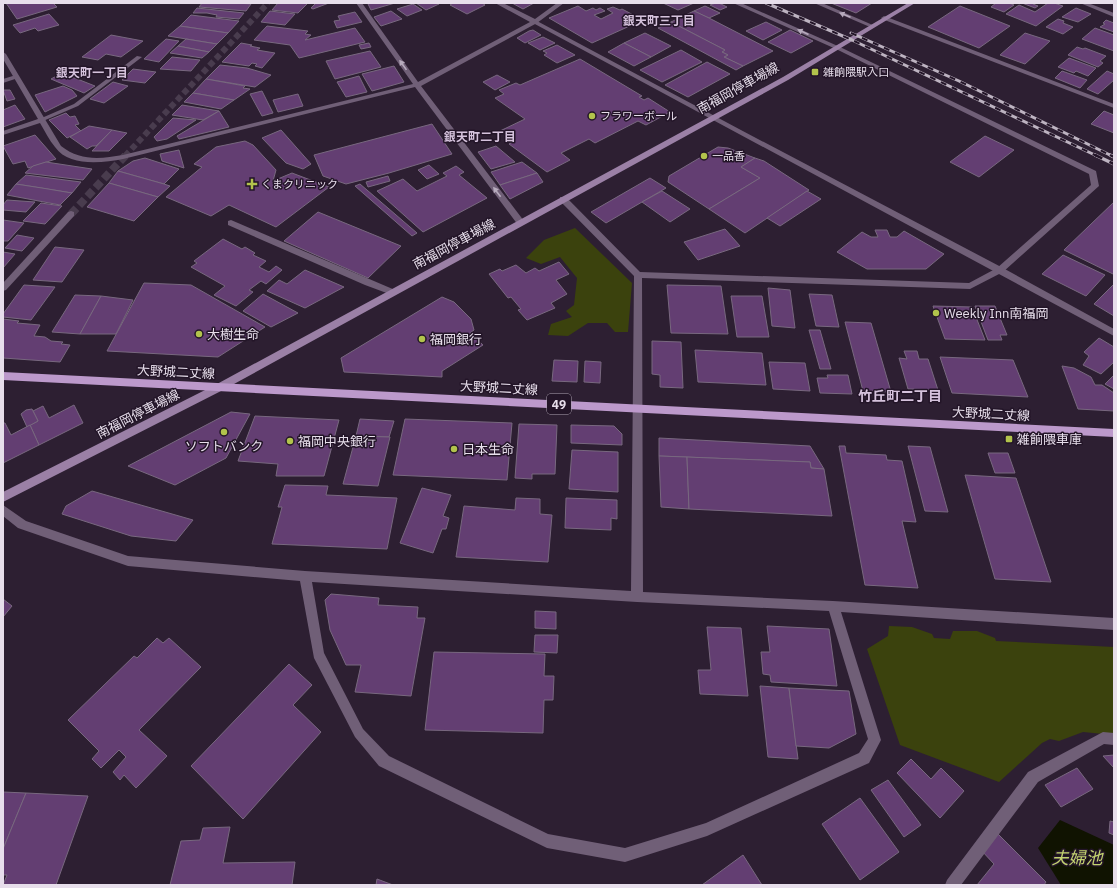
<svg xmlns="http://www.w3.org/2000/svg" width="1117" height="888" viewBox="0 0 1117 888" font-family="'IBM Plex Sans','Noto Sans JP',sans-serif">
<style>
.green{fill:#3b420d}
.water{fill:#101301}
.building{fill:#633e72;stroke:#78687f}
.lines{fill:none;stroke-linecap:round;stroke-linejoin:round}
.pedestrian-tunnel-far1{stroke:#493c4e;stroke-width:6;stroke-dasharray:6 3.5;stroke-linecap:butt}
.pedestrian-tunnel{stroke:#493c4e;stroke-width:8;stroke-dasharray:8 4;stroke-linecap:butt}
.service{fill:#705f77;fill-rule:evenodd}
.pedestrian{fill:#705f77;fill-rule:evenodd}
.minor{fill:#705f77;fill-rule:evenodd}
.tertiary{fill:#705f77;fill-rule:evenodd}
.secondary{fill:#9b80a6;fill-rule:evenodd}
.primary{fill:#bc99cb;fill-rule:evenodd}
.rail-far1-casing{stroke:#bdb3c1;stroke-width:3}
.rail-casing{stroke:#bdb3c1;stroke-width:3.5}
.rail-far1{stroke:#231528;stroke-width:2;stroke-dasharray:6;stroke-linecap:butt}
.rail{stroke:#231528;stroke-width:2.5;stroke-dasharray:8;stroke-linecap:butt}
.oneway{fill:#b7abbd}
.poi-dot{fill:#b2c34c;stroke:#231528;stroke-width:1.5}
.labels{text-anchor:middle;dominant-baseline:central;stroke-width:3;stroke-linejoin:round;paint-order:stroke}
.far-poi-label{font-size:11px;fill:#e7deeb;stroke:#231528;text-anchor:start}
.far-neighbourhood-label{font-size:12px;font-weight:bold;fill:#d5c2dc;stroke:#231528}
.shield{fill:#231528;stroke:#aca2b0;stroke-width:1}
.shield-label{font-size:12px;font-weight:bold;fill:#e7deeb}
.street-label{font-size:13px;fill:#e7deeb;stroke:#231528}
.poi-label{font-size:13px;fill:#e7deeb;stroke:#231528;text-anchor:start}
.neighbourhood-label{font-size:14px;font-weight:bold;fill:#d5c2dc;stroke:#231528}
.near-water-label{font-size:17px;font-style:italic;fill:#c3d270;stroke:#231528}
</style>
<rect width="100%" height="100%" fill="#2d1f32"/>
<g class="green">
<polygon points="575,228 632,283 628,332 615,332 607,323 588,323 568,336 548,335 551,324 572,317 566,311 574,305 577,278 560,257 541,264 526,258 544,240"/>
<polygon points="889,626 912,627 932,634 934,638 950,639 953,631 977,631 995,638 996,641 1114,647 1114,735 1083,732 1059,741 1050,739 1042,743 999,782 900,745 867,649 888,636"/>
</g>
<polygon class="water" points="1060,820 1114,845 1114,885 1061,885 1038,848"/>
<g class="building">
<polygon points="6,3 53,3 57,7 17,19"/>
<polygon points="202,3 237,3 251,4 246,11 199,7"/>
<polygon points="278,3 308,3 298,13 272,10"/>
<polygon points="316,3 329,3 313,9 311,8"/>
<polygon points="372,3 395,3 371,10 368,4"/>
<polygon points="416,3 437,3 439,4 426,10"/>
<polygon points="453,3 482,3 485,5 467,14 450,5"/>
<polygon points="512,3 534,3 523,9"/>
<polygon points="663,3 694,3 678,10"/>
<polygon points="716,3 719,3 727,7 720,10 710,5"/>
<polygon points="831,3 872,3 856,13"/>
<polygon points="996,3 1009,3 1014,5 1004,12 991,7"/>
<polygon points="1022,3 1034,3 1033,4 1038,6 1035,8"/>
<polygon points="1048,3 1054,3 1063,6 1036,26 1006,14 1019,5 1035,12"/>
<polygon points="413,4 422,10 407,16 397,9"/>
<polygon points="578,6 586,11 593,8 596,10 600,8 605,11 594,15 601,19 613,13 607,9 613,7 620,10 622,9 643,20 592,43 549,18"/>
<polygon points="705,6 720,13 709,18 694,11"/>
<polygon points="960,6 1010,26 979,48 928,27"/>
<polygon points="197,8 244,13 239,19 216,17 217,15 207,13 193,13"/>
<polygon points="1076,8 1091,14 1078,22 1062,17"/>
<polygon points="270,11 295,14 285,25 261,22"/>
<polygon points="391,11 402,19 381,26 374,17"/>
<polygon points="694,11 709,18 773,51 743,66 724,57 728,55 722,52 725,50 671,22"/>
<polygon points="355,12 362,22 337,28 334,21 340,20 338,16"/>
<polygon points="49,14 59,25 38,31 35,28 20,33 13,25"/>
<polygon points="191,15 239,21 228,33 180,26"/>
<polygon points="1058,19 1064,21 1063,23 1073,27 1063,34 1046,27"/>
<polygon points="1106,20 1114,23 1114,32 1100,27 1105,24 1103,23"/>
<polygon points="671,22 725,50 722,52 728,55 724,57 743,66 736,70 658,28"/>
<polygon points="766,22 782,30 763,40 746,31"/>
<polygon points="180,26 228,33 217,44 168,36"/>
<polygon points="267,26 308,31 305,34 311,35 305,40 355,28 365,42 299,58 290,45 254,40"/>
<polygon points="1095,28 1114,35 1114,51 1082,39"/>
<polygon points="533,30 541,35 525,43 517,38 529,31"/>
<polygon points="790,30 813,41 791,53 768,42"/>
<polygon points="645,33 671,46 651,57 624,43"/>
<polygon points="1025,33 1050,41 1025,64 1000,55"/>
<polygon points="111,35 143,41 121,57 106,54 98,60 82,57"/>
<polygon points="543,37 555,43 540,50 528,43"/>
<polygon points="166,39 179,41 159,62 144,59"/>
<polygon points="186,39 217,44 209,52 178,46"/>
<polygon points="241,43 252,45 250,46 260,48 257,50 275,53 262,68 255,66 257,64 252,63 249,66 222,62"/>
<polygon points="369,43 371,47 361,49 359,45"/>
<polygon points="624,43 651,57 634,66 608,52"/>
<polygon points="557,45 575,55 557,63 544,55 547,53 543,51"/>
<polygon points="178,46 209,52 202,58 170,53"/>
<polygon points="1077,47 1083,49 1085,48 1106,56 1100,61 1103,63 1098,67 1068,55"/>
<polygon points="681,50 702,62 662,82 640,70"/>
<polygon points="370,51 381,67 335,79 326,61"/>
<polygon points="172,57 200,60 191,71 160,69"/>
<polygon points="1069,58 1096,68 1088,76 1076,71 1074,73 1058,67"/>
<polygon points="580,59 642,96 639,97 644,100 648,98 670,112 646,125 638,121 595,143 589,139 561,153 570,160 547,172 509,144 514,141 500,131 525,119 495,98 504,94 499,90 516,83 520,85"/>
<polygon points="707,62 730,74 688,97 665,85"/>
<polygon points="220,65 247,68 271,75 255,87 206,79"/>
<polygon points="394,66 404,82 372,91 362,74"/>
<polygon points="133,69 156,72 145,83 122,80"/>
<polygon points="1062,71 1087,80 1080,88 1055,78"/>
<polygon points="1107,71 1114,74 1114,80 1098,94 1087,89"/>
<polygon points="62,73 95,86 84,93 51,79"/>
<polygon points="497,75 510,82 495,90 483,82"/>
<polygon points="359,76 367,92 346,97 337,82"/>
<polygon points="206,79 245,86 243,88 250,89 234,100 193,93"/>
<polygon points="113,82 128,86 104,103 90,99"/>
<polygon points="63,86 72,90 77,96 45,112 35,95"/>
<polygon points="3,90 10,90 15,99 7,101"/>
<polygon points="262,91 273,113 262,116 250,94"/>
<polygon points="193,93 234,100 221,109 184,102"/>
<polygon points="298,94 303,106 278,112 273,100"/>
<polygon points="15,105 25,119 3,127 3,110"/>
<polygon points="182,105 219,111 203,120 172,115"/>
<polygon points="219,111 229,127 179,139 177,136"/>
<polygon points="1104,111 1114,115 1114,133 1091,124"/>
<polygon points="66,113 70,117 75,116 79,124 75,125 81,131 67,138 49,120"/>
<polygon points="173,118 196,120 167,139 157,141 154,137"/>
<polygon points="432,124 452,154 389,173 346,184 323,176 314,155"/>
<polygon points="89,126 112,130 96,146 92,146 87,149 70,137"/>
<polygon points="112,130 127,133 109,151 92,151"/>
<polygon points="281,130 311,164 303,169 286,163 262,138"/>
<polygon points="35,135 56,159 28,168 25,161 13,164 3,146"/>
<polygon points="985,136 1014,150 979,177 950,162"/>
<polygon points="245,141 253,145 276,170 273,181 292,173 329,187 276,227 229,205 211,216 166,197 202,167 194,164 216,147"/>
<polygon points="496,146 515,162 491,169 478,152"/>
<polygon points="718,147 728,148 755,158 741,167 760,178 709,209 668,182 669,176"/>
<polygon points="179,150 184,168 162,161 160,154"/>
<polygon points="145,158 179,169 164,184 118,171 133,161"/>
<polygon points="755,158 764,161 809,190 745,233 709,209 760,178 741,167"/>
<polygon points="46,162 92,169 83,180 25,173 33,166"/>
<polygon points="522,162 537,173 500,185 491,172"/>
<polygon points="429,165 439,174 427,179 418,170"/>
<polygon points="456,166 464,172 459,175 487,198 423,232 377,191 403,179 417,191 447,176 443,173"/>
<polygon points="118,171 164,184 170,186 158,197 109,183"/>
<polygon points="537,173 543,182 510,199 500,185"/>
<polygon points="26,175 81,182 72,193 16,184"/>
<polygon points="388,176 390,181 368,187 366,182"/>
<polygon points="650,178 666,188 606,223 591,212"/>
<polygon points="109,183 158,197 134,221 87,207"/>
<polygon points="16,184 42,188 72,193 60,205 7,195"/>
<polygon points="360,184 417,233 412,236 355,186"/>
<polygon points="662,191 690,209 670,222 642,202"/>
<polygon points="807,191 821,199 780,226 767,218"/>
<polygon points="7,200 35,202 26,212 3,210 3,205"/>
<polygon points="1114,202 1114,273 1113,274 1064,250"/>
<polygon points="41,203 62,206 45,224 23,221"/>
<polygon points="318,212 401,246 368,278 284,241"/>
<polygon points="3,220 24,223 8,241 3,241"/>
<polygon points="725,229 740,246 698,260 684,242"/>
<polygon points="875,230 887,230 890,237 897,237 904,231 944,254 926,269 867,269 837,252 862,232 871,237 878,237"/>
<polygon points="17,235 34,238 22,251 5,248"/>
<polygon points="223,239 242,249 245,247 255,253 253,255 266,261 259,267 269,272 276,266 282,270 266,284 261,281 249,290 253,292 236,306 214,295 225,286 191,267 197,263 194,261"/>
<polygon points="55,247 84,250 62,282 33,280"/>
<polygon points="3,252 15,254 3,268"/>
<polygon points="1063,255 1105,275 1086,296 1042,274"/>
<polygon points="559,262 569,274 556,280 567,294 551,303 555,308 527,320 518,310 521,309 511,297 508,298 489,274 500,269 502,271 516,265 526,273 535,268 539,271"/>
<polygon points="305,270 344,287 305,308 267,291 279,280 287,284"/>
<polygon points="144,283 191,285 265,327 218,357 107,351"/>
<polygon points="1114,284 1114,316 1094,304"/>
<polygon points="24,285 55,287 31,320 3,317 3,314"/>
<polygon points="667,285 721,286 728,334 671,333"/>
<polygon points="768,288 790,290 795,328 772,326"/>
<polygon points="263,294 298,313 271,327 243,311"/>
<polygon points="809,294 832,295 839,327 816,326"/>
<polygon points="75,295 101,296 80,334 52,332"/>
<polygon points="101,296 133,300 116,334 80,334"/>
<polygon points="731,296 762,296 769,337 737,337"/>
<polygon points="442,297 454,302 471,319 474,330 470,333 483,345 442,371 442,377 344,372 341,358"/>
<polygon points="933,306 972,307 985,340 945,339"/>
<polygon points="975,306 995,306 1007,335 1000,335 1002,340 988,340"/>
<polygon points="3,319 19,321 17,323 40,325 34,336 45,337 51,341 63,342 61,344 70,345 60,362 3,358"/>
<polygon points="845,322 871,323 891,392 863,391"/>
<polygon points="809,330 820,330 831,369 820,369"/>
<polygon points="1099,338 1114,347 1114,362 1101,374 1083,365 1089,356 1084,352"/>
<polygon points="652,341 681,342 683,388 660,387 660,375 652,374"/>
<polygon points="695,350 762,353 766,385 698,382"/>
<polygon points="904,351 917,351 919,359 928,359 938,390 908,389 899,358 907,359"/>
<polygon points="940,357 1013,360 1028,397 952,393"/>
<polygon points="554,360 578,361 577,382 552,381"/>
<polygon points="585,361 601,362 600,383 584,382"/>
<polygon points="769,362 805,363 810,391 773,389"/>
<polygon points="1062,366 1074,368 1091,377 1095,385 1102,385 1114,393 1114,411 1078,409"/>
<polygon points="827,375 848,375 852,394 820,393 817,378 828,378"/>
<polygon points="1114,375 1114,389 1105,384"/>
<polygon points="74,405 83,423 39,445 30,425 38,421 33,411 43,406 49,418"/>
<polygon points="32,409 38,421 27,427 21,414 26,410"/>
<polygon points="231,412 250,414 226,458 175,485 128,466"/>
<polygon points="255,416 339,420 324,476 276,476 278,464 238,461"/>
<polygon points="360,419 394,421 389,437 356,436"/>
<polygon points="405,419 512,423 507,480 393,475"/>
<polygon points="3,423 5,423 11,435 30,425 39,445 3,463"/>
<polygon points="519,424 557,425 555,474 532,474 532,479 515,478"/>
<polygon points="571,425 614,426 622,434 622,445 571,443"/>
<polygon points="356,436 390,437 378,486 343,484"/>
<polygon points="659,438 810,446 824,469 811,468 810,462 659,456"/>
<polygon points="839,446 845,446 846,453 886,455 887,460 902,461 916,522 902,521 918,588 865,585"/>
<polygon points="908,446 930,447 948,512 925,511"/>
<polygon points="572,450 618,452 618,492 569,489"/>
<polygon points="988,453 1008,453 1015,473 995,473"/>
<polygon points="659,456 687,457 689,509 661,507"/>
<polygon points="687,457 810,462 811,468 824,469 832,516 689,509"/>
<polygon points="965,475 1016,478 1051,582 995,579"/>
<polygon points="285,485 328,486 326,495 397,498 387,549 272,544 282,507 278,507"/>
<polygon points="422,488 451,495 443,516 449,518 446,529 442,529 433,553 400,543"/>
<polygon points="92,491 193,520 176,541 131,536 62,514 66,506"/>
<polygon points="516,498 540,499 540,514 552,515 548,562 456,557 464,506 515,510"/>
<polygon points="566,498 617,500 617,519 611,518 611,530 565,528"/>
<polygon points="331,594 379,598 378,605 418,607 417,618 425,618 411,696 355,692 361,665 346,665 330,630 325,600"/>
<polygon points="3,599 12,606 3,617"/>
<polygon points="535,611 556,612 556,629 535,628"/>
<polygon points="767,626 829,629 837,686 771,682 770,675 763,674 761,652 770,652"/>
<polygon points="707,627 741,628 748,696 700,694 698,670 711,670"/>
<polygon points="535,635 558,635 557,653 534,652"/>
<polygon points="157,638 163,643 169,638 201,667 139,730 167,756 136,788 124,775 120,780 113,772 126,757 119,750 101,768 92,759 99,751 68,720 134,656 137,658"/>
<polygon points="434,652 545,654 544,676 554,676 553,700 544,700 543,733 425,730"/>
<polygon points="289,664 312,685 293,705 321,732 243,819 191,766"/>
<polygon points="760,686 789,688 798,759 768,757"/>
<polygon points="789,688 849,691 856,734 829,748 796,746"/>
<polygon points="1114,755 1114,768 1103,756"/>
<polygon points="911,759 931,779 941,768 964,791 940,818 897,773"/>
<polygon points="1077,768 1093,789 1061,807 1045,785"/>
<polygon points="888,780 921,825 904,837 871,790"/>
<polygon points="3,792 26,793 3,849"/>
<polygon points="26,793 88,796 56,885 3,885 7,875 3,875 3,849"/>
<polygon points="860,798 899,852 860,880 822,824"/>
<polygon points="1110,821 1114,822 1114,835 1109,833"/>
<polygon points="230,827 223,863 295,862 292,885 170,885 181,841 200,840 203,828"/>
<polygon points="996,832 1046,882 1044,885 977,885 994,864 981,850"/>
<polygon points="743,855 762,885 702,885"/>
<polygon points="377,879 393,885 376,885"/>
</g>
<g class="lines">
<polyline class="pedestrian-tunnel-far1" points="125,156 268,3"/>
<polyline class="pedestrian-tunnel" points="71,214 126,155"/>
<g class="service">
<polygon points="137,56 142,57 78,106 43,121 37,120 74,104"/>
<polygon points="16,75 19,77 18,78 3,83 3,79"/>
<polygon points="231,220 395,290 396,292 392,295 365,285 228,225 228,221"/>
</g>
<polygon class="pedestrian" points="71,211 74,212 74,216 6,290 3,291 3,283 68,212"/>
<g class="minor">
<path d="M356 3H362L418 82 530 22 495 3H503L535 19 557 3H564L537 23 421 86 524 221V225H518L415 87 123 159C102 163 69 167 55 147 49 140 45 131 40 123L3 135V131L38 119 3 59V52L6 54 61 146C80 161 100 159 123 155L413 84Z"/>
<path d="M733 3H741L840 47 1096 171 1099 186 1003 272 970 289 642 278 643 592 833 601 1114 618V630L841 612 881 740 869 763 707 836 625 862 547 848 379 766 355 737 314 658 300 581 128 566 18 528 3 516V505L26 521 128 556 305 571 631 591 634 276 560 201V197H566L640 272 969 283 997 268 1091 185 1089 174 836 49ZM312 582 637 602 829 611 868 739 859 753 706 823 625 848 548 834 389 756 363 729 324 653Z"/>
<polygon points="814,3 822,3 875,26 870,27"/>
<polygon points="1080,3 1088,3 1114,13 1114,17"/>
<polygon points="884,16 1114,104 1114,108 882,19 881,18"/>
<polygon points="1103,732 1114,733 1114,745 1104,744 1038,782 961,885 945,885 947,880 1028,772"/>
</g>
<polygon class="tertiary" points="533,21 537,21 739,129 1003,268 1114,329 1114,336 533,23"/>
<polygon class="secondary" points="908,3 915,3 788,80 223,390 3,502 3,492 217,384 783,77"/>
<polygon class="primary" points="3,372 1114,429 1114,437 3,380"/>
<g class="rail-far1-casing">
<g id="rail-far1">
<polyline points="766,3 852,40 1097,156"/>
<polyline points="851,33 959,81 1112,156"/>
</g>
</g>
<g class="rail-casing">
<g id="rail">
<polyline points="1095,155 1114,164"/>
<polyline points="1110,155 1114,157"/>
</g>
</g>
<use href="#rail-far1" class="rail-far1"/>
<use href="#rail" class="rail"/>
</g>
<defs><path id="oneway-solid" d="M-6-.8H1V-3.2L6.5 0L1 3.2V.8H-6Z"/></defs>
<g class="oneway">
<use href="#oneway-solid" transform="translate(845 15) rotate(-157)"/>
<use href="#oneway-solid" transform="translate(803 32) rotate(-156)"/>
<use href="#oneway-solid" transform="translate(403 65) rotate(-125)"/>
<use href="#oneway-solid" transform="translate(497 192) rotate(-127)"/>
</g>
<g class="poi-dot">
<rect x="811" y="68" width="8" height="8" rx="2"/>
<circle cx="592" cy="116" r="4"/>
<circle cx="704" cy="156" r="4"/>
<path d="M250 178h4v4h4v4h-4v4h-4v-4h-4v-4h4z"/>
<circle cx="936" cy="313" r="4"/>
<circle cx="199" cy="334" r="4"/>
<circle cx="422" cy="339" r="4"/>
<circle cx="224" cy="432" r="4"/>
<rect x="1005" y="435" width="8" height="8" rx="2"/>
<circle cx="290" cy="441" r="4"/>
<circle cx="454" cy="449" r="4"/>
</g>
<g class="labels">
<g class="far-poi-label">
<text x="823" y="72">雑餉隈駅入口</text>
<text x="600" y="116">フラワーボール</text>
<text x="712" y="156">一品香</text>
<text x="261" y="184">くまクリニック</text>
</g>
<g class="far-neighbourhood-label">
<text x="659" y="20">銀天町三丁目</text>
<text x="92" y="72">銀天町一丁目</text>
<text x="480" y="136">銀天町二丁目</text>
</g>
<rect class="shield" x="547" y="394" width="24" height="20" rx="3"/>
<g class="shield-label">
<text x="559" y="404">49</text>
</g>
<g class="street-label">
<text transform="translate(738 88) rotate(-29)">南福岡停車場線</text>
<text transform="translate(454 244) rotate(-28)">南福岡停車場線</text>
<text transform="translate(176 372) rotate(3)">大野城二丈線</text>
<text transform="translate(499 388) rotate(3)">大野城二丈線</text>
<text transform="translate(138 414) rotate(-27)">南福岡停車場線</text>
<text transform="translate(991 414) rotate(3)">大野城二丈線</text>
</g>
<g class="poi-label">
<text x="944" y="313">Weekly Inn南福岡</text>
<text x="207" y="334">大樹生命</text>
<text x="430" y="339">福岡銀行</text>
<text x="1017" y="439">雑餉隈車庫</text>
<text x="298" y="441">福岡中央銀行</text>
<text x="224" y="446" text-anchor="middle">ソフトバンク</text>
<text x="462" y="449">日本生命</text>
</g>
<g class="neighbourhood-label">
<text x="900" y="396">竹丘町二丁目</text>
</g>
<g class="near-water-label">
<text x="1077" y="858">夫婦池</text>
</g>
</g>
<rect width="1117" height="888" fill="none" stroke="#e7deeb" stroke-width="8"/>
</svg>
